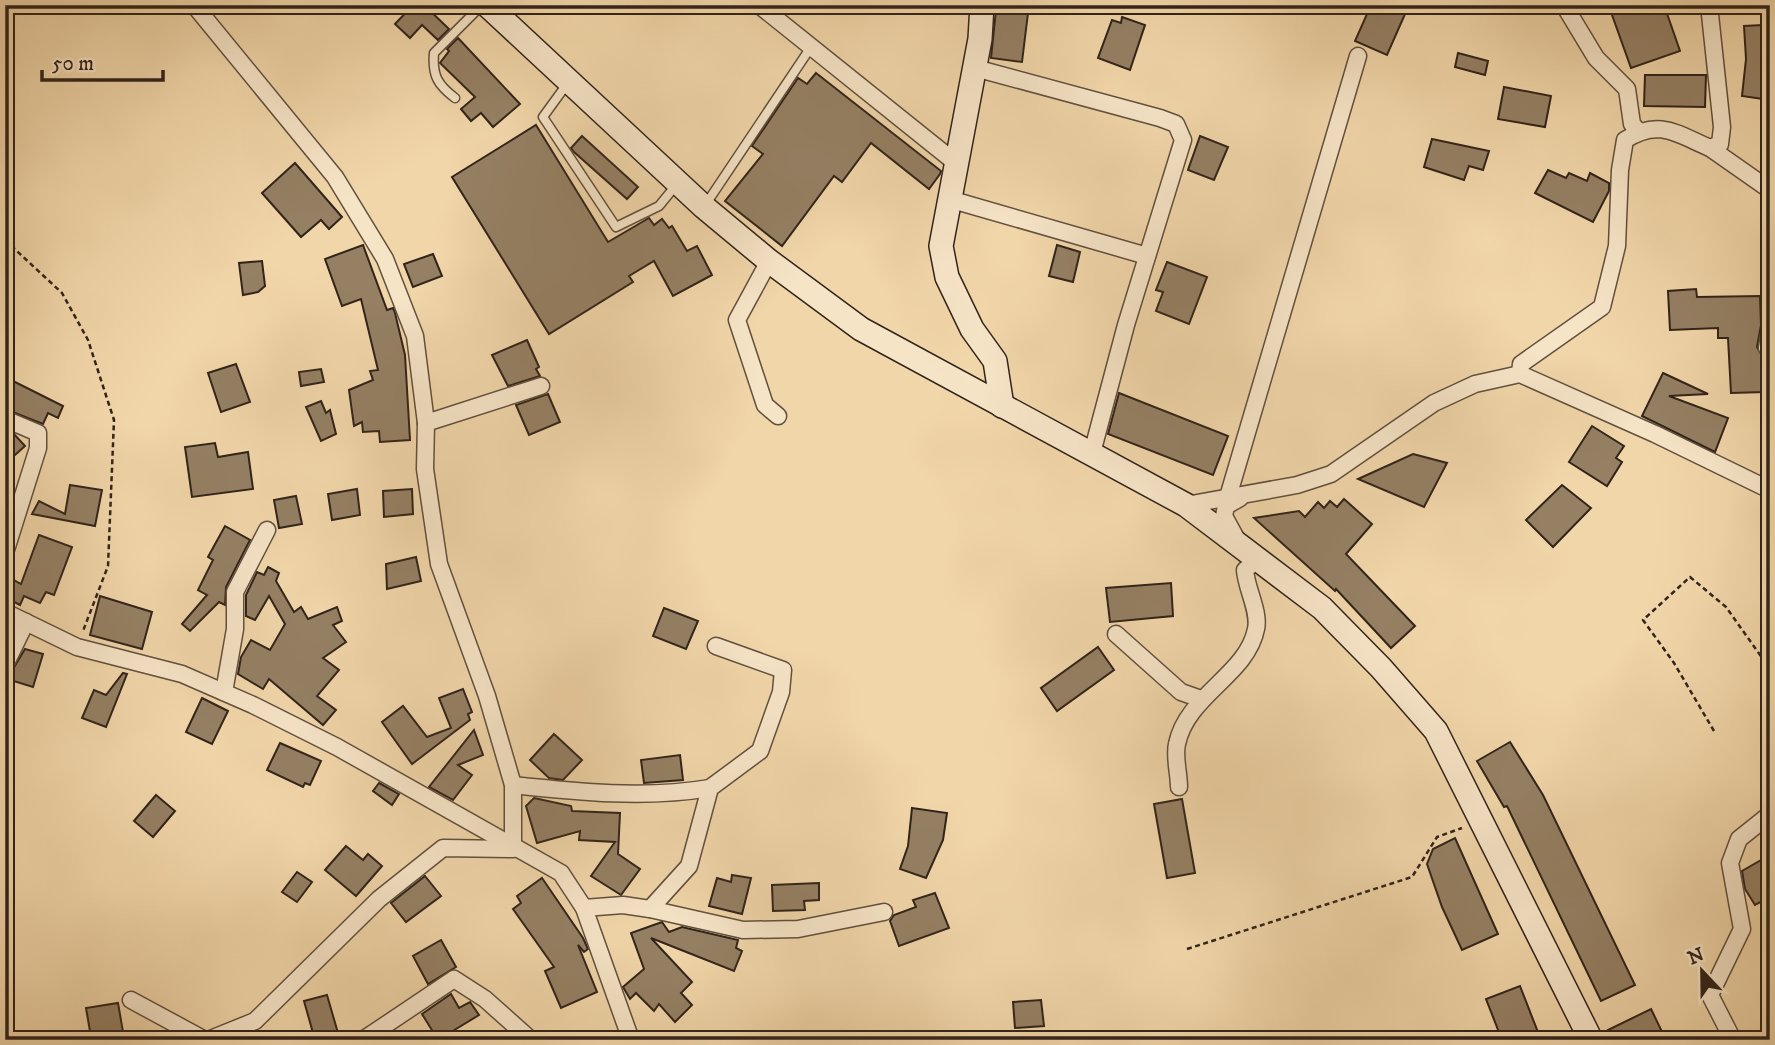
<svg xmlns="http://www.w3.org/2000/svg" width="1775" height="1045" viewBox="0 0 1775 1045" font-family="'IM FELL DW Pica',serif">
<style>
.building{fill:#958064;stroke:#31231a;stroke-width:2}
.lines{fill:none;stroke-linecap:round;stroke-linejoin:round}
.lane-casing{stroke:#61503e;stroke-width:11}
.street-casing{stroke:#61503e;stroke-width:19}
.secondary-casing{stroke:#31231a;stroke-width:26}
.path{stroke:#31231a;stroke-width:2.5;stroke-dasharray:5 3.5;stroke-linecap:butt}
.lane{stroke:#f6e4c7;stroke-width:8}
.street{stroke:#f6e4c7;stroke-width:16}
.secondary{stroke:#f6e4c7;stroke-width:23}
</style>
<rect width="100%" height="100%" fill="#f1d6a9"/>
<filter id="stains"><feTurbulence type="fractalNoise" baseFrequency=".00286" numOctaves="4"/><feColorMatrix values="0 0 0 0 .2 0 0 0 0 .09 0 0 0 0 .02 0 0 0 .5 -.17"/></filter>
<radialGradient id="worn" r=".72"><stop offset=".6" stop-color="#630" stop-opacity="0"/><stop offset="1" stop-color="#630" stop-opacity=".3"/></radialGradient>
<g class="building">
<polygon points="413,5 424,5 449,29 438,40 422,25 410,38 395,24"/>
<polygon points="1371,5 1409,5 1387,55 1355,41"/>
<polygon points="1631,5 1664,5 1680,51 1631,68 1611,12"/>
<polygon points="996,10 1028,13 1022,62 991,58"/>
<polygon points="1122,17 1145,25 1130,70 1098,58 1112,20 1121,23"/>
<polygon points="1762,25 1764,67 1770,67 1770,100 1742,96 1746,59 1744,26"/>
<polygon points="458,38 520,104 493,127 481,113 471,121 461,109 475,97 440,63 449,51 447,49"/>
<polygon points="1458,53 1488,61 1485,75 1455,67"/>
<polygon points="816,73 941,171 940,174 929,189 871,143 842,182 834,176 782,246 725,201 763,154 752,146 798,78 807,84"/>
<polygon points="1645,75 1706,75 1705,107 1644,106"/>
<polygon points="1504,87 1551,96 1545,127 1498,119"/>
<polygon points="536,125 608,242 649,218 654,225 662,219 669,228 672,226 687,251 697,246 712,275 673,296 654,261 629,276 633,282 549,334 452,177"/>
<polygon points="582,136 638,187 627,199 574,152 571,148"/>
<polygon points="1200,136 1228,147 1214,180 1188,170"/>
<polygon points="1432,139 1489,151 1483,170 1469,166 1464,180 1424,167"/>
<polygon points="295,163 342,217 329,229 321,220 301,237 262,193"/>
<polygon points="1548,170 1566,178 1569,173 1587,181 1590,173 1609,183 1609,191 1593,222 1535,193"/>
<polygon points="363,245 387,310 393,308 395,313 405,355 410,440 380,442 379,431 363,432 362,422 354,426 349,390 373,380 370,371 378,370 361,299 342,306 325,259"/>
<polygon points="1057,245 1080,252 1073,282 1049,276"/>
<polygon points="433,254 442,276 413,287 404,264"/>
<polygon points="262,261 265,286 258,292 243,295 239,263"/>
<polygon points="1167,262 1207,277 1189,324 1156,311 1163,292 1156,290"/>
<polygon points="1696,289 1697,297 1760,296 1761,325 1757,347 1763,357 1764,392 1731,393 1728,338 1718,338 1718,328 1670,330 1668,291"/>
<polygon points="527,340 539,367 536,369 540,376 508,386 492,355"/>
<polygon points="236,364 250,402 221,412 208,373"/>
<polygon points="321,369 324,382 301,386 299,372"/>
<polygon points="1663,373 1708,394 1669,396 1728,418 1715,452 1642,416"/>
<polygon points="5,377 63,406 58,418 48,413 43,424 5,409"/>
<polygon points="1119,393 1228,436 1213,475 1108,434"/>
<polygon points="548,394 560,422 529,435 516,405"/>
<polygon points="321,401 326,413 330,410 336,434 321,441 306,407"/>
<polygon points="1592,426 1624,446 1616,458 1622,462 1607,486 1569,462"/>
<polygon points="5,431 15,435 25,446 5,464"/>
<polygon points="215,443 218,457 248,452 253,489 192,497 185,447"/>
<polygon points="1413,454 1447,463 1424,507 1358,479"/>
<polygon points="70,485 102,490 95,526 32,514 39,501 65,514"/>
<polygon points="1562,485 1591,508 1553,547 1526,520"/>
<polygon points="357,489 360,515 332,520 328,494"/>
<polygon points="412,489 413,514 384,517 383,491"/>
<polygon points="296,496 302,524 279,528 274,500"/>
<polygon points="1344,499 1372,524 1346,554 1415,626 1391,648 1336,589 1335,591 1254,518 1299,511 1305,517 1318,502 1324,508 1330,501 1337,507"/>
<polygon points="225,526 250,540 226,587 225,605 219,602 190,631 182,624 207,595 198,590 213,560 208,557"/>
<polygon points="39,535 72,547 54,595 46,592 40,603 24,596 20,605 5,597 5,591 12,579 21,584"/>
<polygon points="416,557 421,581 387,589 386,564"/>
<polygon points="268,567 279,573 276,581 294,612 301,607 308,619 337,607 342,621 333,625 346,642 323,658 339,670 317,696 336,710 323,725 269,679 263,689 238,674 241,657 251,640 270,650 285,624 269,596 255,620 246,616 246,595 257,572 264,575"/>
<polygon points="1171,583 1173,616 1110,622 1106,588"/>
<polygon points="100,596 152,612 142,649 90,635"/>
<polygon points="664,608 698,621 686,649 653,636"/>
<polygon points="1098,647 1114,670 1057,711 1041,688"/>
<polygon points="25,649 43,654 33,687 7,679"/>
<polygon points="123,673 127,674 106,727 82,718 94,690 106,695"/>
<polygon points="463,689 472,712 468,714 470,720 412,764 382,722 403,706 427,737 451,728 439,698"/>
<polygon points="202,698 228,711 212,744 186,732"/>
<polygon points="474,730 483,755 458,765 472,775 453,800 429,787"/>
<polygon points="554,734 582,760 563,780 549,778 530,760"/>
<polygon points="1510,742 1543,795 1635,985 1601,1001 1507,806 1504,807 1477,761"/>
<polygon points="280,743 321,761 310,785 305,783 303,787 267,770"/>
<polygon points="680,755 683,780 644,783 641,760"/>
<polygon points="379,783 399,794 392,805 373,791"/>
<polygon points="156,795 175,811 153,837 134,821"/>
<polygon points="534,798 571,806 572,811 620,813 618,854 640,869 621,895 591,876 615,842 579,840 580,831 537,843 526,806"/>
<polygon points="1182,799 1195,873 1167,878 1154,804"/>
<polygon points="912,808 947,813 943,840 926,878 900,869 908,846"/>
<polygon points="1455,838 1498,934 1462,950 1442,907 1427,864 1433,849"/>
<polygon points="346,846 363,860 368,854 382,866 356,896 325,870"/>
<polygon points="1770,855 1770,897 1755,905 1745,889 1742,871"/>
<polygon points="297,872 312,882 297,902 282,892"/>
<polygon points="732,875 751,878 742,914 709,906 717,878 731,882"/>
<polygon points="425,876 441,896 406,922 391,903"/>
<polygon points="542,878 583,938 588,949 584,952 578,945 597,992 561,1008 545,971 554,967 513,909 521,903 517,896"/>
<polygon points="819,883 819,900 804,901 805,910 773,911 772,885"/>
<polygon points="935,893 949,928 899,946 890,921 894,915 916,907 913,900"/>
<polygon points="662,922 669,932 682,927 738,940 736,948 742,951 734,971 651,938 692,982 681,993 692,1005 675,1022 659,1004 654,1011 636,993 630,999 623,987 644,969 631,933"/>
<polygon points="441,940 456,967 428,984 413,956"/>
<polygon points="1520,986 1541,1040 1502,1040 1486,999"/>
<polygon points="451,994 459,1008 470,1002 479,1015 438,1040 422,1014"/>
<polygon points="327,995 340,1040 315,1040 304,1001"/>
<polygon points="1041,1000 1044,1026 1015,1028 1013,1002"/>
<polygon points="118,1003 123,1032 91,1037 86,1008"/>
<polygon points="1651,1009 1666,1040 1613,1040 1608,1030"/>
</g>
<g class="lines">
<g class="lane-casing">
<g id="lane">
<polyline points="567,84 543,117 616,227 659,206 677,184"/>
<path d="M455 98C438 85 432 76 434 53L482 5"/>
<polyline points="706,204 811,47"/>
</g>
</g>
<g class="street-casing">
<g id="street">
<polyline points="98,5 119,5"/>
<polyline points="194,5 335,177 385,259 415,336 426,423 425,469 439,564 487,696 513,785 513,849"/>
<polyline points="759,5 956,163"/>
<polyline points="1564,5 1596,58 1627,89 1632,124 1639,132"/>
<polyline points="975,68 1160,118 1176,124 1183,140 1126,325 1092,453"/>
<polyline points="1710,148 1770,190"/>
<polyline points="949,199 1147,256"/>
<polyline points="769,261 737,320 765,405 778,416"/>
<polyline points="1767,348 1770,330"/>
<path d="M1520 374 1521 364 1602 307 1617 246 1620 170 1625 140C1659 118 1677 134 1710 148L1720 144 1722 127 1709 5"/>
<polyline points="5,419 38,433 38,448 5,553"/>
<polyline points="426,423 541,386"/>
<polyline points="1228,497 1358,56"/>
<polyline points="1186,505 1297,485 1331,474 1434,403 1475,384 1520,374 1655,434 1770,490"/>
<polyline points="1236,538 1224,516 1226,506 1240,498"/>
<polyline points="5,612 77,647 182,674 253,705 337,747 561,873 584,908 631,1040"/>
<polyline points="1116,634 1181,692 1201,699"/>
<polyline points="5,665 26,622"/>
<polyline points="224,692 235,629 235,592 267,530"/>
<path d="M513 785C578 792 645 799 710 788"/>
<path d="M1179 787C1179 774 1174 756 1177 744 1187 695 1247 675 1256 629 1260 612 1246 588 1245 570L1258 559"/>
<polyline points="584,908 623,905 650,909 743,930 798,929 884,912"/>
<polyline points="650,909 689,866 710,788 760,751 781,692 783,670 716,646"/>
<polyline points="131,1000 205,1040"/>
<polyline points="208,1040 255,1021 379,899 443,848 510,849"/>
<polyline points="363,1040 454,979 485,999 531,1040"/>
<polyline points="1733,1040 1710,995 1742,929 1730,863 1739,839 1769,815"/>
</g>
</g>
<g class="secondary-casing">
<g id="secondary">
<polyline points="487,5 704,207 769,261 861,329 1186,505 1322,608 1381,668 1436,731 1591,1040"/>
<polyline points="982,5 980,39 941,246 947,277 972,329 995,361 1002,406"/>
</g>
</g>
<g class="path">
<polyline points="5,240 62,293 88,340 114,420 108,566 83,631"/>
<polyline points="1714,731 1674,663 1643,620 1690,577 1726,607 1770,669"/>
<polyline points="1187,949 1412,877 1437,837 1462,828"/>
</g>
<use href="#lane" class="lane"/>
<use href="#street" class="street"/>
<use href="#secondary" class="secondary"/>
</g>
<rect width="1775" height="1045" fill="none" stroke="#f1d6a9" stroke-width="28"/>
<rect x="7" y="7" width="1761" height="1031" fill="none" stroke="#31231a" stroke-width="3.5"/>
<rect x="14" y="14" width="1747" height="1017" fill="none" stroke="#31231a" stroke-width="2"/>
<g transform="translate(1702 971) rotate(338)" stroke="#f6e4c7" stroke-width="5" paint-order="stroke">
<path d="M0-5L12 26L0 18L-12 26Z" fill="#31231a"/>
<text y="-10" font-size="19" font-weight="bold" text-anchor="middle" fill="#31231a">N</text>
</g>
<path d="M42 70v10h121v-10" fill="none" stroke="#31231a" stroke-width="3.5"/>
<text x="52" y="70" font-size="21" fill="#31231a" stroke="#f6e4c7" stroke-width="5" paint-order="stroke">50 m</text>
<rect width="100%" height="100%" filter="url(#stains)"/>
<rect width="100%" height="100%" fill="url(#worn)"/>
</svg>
